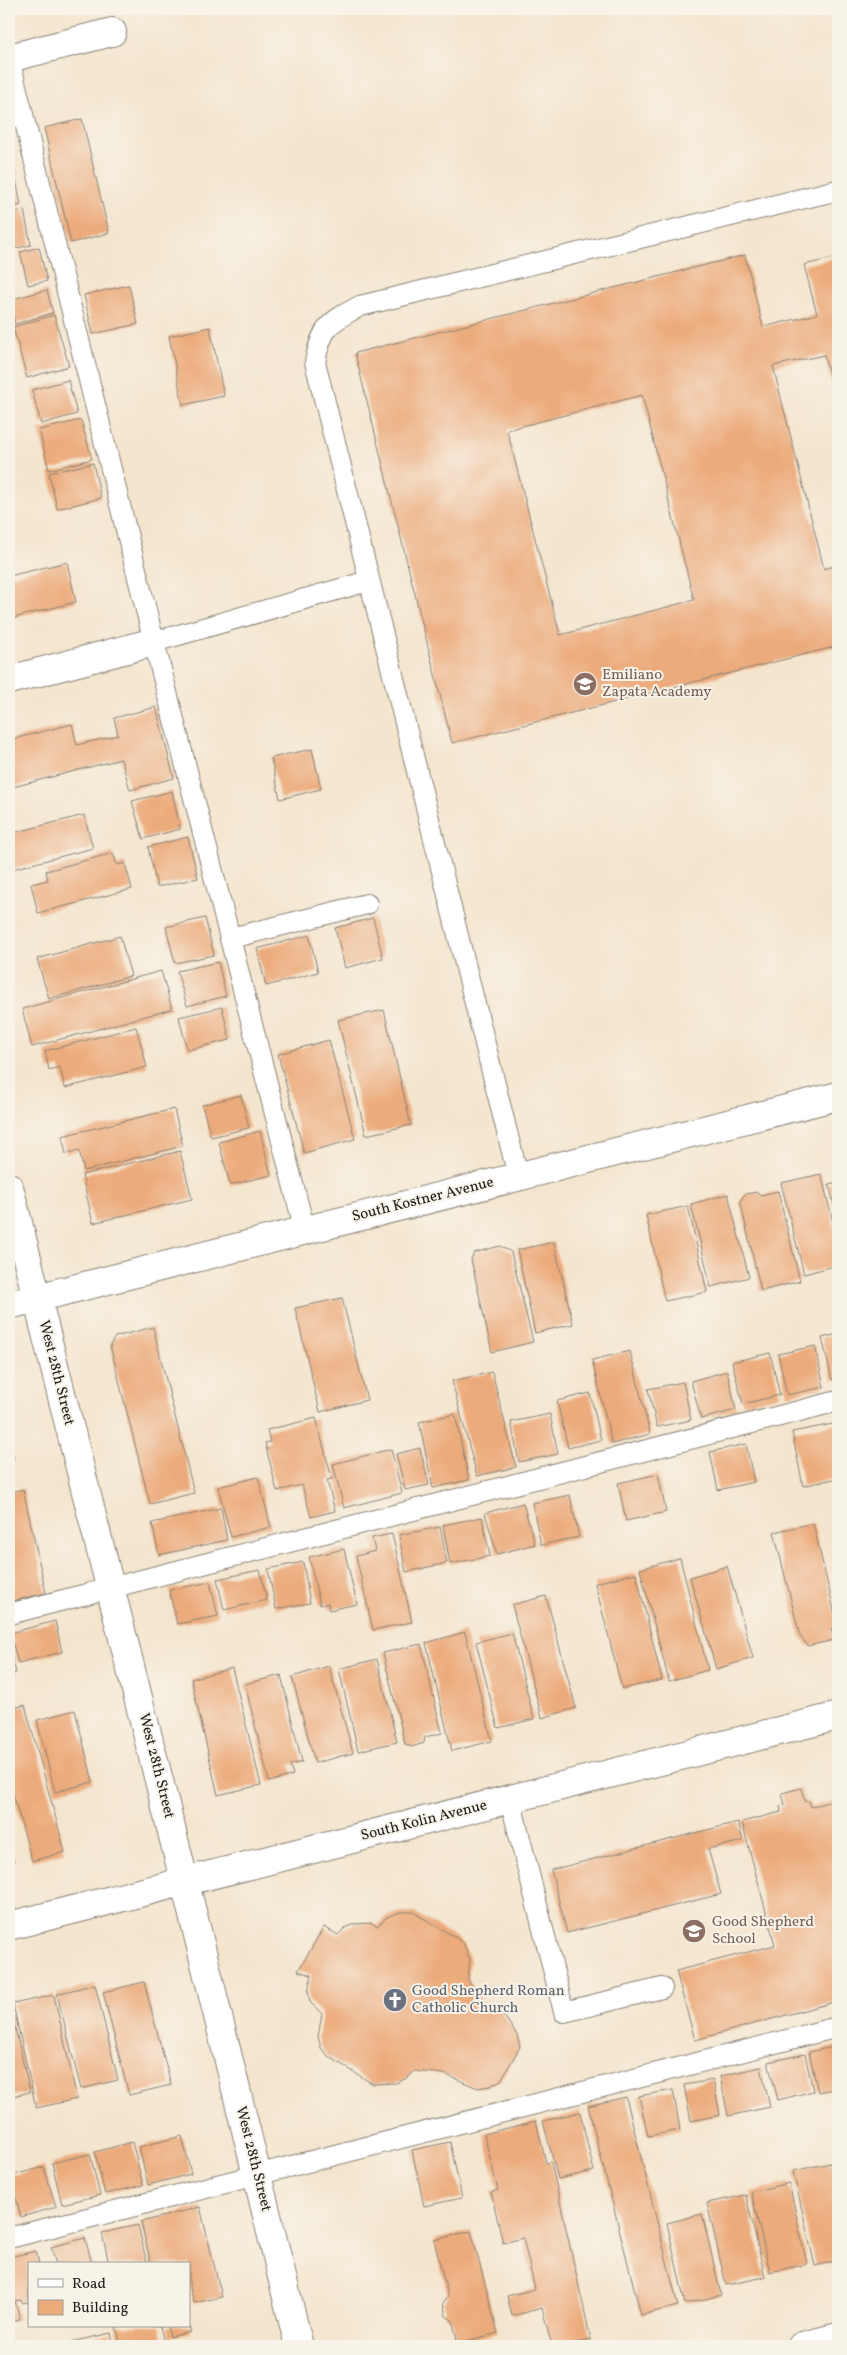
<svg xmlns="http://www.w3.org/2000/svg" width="847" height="2355" viewBox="0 0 847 2355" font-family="Vollkorn,serif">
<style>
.building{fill:#ecab7b;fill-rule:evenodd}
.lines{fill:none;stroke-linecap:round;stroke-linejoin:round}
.service-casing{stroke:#888075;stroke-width:22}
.minor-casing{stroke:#888075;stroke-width:30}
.tertiary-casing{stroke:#888075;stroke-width:30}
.service{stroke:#fff;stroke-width:20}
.minor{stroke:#fff;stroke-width:28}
.tertiary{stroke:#fff;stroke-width:28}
.labels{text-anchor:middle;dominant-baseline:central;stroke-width:4;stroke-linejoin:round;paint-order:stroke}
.education-label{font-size:15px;fill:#785e54;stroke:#f7f3e8;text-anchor:start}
.street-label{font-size:15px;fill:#1c1c1c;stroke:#f7f3e8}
.worship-label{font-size:15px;fill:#5b616d;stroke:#f7f3e8;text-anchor:start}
</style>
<rect width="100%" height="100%" fill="#f7f3e8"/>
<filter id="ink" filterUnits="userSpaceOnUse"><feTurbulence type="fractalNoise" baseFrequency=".02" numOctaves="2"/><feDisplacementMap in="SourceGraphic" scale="10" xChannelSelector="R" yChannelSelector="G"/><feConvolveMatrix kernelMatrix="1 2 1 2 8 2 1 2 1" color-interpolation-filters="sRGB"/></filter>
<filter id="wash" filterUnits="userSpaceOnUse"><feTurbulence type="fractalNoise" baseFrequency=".0096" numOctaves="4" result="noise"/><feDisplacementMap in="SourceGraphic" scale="20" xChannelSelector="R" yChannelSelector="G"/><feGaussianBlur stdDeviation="1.12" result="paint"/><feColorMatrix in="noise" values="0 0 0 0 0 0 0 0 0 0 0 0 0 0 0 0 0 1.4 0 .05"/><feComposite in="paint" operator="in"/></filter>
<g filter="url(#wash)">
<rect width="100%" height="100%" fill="#f4e5ce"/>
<g id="blocks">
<g class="building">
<polygon points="82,119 109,233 71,243 44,128"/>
<polygon points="14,170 21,205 9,208 9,171"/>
<polygon points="24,210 31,245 9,250 9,213"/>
<polygon points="39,247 47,281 28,285 20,252"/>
<path d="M745 255 763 327 817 314 804 265 838 257V410L824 355 773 366 824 569 838 565V609L834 610 838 626V646L452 743 355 353ZM642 395 694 600 560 635 507 430Z"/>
<polygon points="129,285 138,324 93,334 84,295"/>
<polygon points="47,290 53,313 15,324 9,300"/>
<polygon points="54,315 69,366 27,378 13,327"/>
<polygon points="210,327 224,396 183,405 169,336"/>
<polygon points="68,380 77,414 41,424 32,390"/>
<polygon points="81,420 92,459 49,470 39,430"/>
<polygon points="93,463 101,498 57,509 49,473"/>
<polygon points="67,562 76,602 9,619 9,576"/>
<polygon points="156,707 174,778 130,790 121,759 9,788 9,740 72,724 77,745 118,735 114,718"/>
<polygon points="312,749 321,789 280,799 271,758"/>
<polygon points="172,791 180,829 143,839 132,801"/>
<polygon points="84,815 93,848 9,870 9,850 12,849 9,834"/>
<polygon points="188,837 198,878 157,887 148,847"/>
<polygon points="113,853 117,865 125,863 132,889 38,913 31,884 48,880 46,871"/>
<polygon points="205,918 214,955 175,963 166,927"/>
<polygon points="373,918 383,958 345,968 335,928"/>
<polygon points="309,935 318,972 266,986 257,949"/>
<polygon points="120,936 131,976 49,999 37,959"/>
<polygon points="218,962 226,996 187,1006 177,971"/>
<polygon points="161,971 172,1009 32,1047 22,1009"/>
<polygon points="222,1007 230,1040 187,1050 179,1017"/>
<polygon points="384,1010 411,1125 366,1135 338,1020"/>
<polygon points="136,1027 147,1067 65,1088 60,1067 49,1070 45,1051"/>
<polygon points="329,1040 355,1139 304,1153 278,1054"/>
<polygon points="241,1095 249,1128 211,1137 202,1105"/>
<polygon points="174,1109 183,1146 84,1171 79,1150 66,1154 62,1136"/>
<polygon points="260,1131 271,1175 230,1185 219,1142"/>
<polygon points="180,1151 192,1199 93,1223 82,1175"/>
<polygon points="821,1174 838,1242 838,1265 804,1274 781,1183"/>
<polygon points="838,1182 838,1222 829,1184"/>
<polygon points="778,1191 800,1281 761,1291 740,1201 745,1194 757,1192 761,1195"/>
<polygon points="728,1194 749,1277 711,1287 691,1204"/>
<polygon points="688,1206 707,1292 665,1301 646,1215"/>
<polygon points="554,1242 573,1324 535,1333 517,1250"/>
<polygon points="500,1246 511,1252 533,1342 492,1352 471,1259 474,1253"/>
<polygon points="342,1298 367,1400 320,1412 295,1308"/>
<polygon points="153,1327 194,1493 150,1504 110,1345 115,1337"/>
<polygon points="838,1334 838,1379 832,1380 822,1338"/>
<polygon points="815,1346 824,1387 787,1395 778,1354"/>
<polygon points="630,1351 650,1434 612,1444 592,1360"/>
<polygon points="770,1353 780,1395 743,1404 732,1362"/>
<polygon points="727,1371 736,1410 701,1419 691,1381"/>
<polygon points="492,1372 516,1467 477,1476 452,1381"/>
<polygon points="683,1382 691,1420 657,1427 648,1389"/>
<polygon points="590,1393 601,1440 568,1448 557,1401"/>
<polygon points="455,1414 469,1480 433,1488 419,1422"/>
<polygon points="550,1414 558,1454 519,1462 511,1422"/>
<polygon points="316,1418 332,1479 327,1480 335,1511 311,1517 302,1485 277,1491 265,1443 270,1442 267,1430"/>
<polygon points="838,1423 838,1478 803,1486 792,1432"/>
<polygon points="9,1443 14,1459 9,1461"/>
<polygon points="746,1444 754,1482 718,1490 710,1452"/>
<polygon points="420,1448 429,1485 405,1490 396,1454"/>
<polygon points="391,1449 402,1493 344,1508 333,1464"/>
<polygon points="658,1474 666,1512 626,1521 618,1483"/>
<polygon points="258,1477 271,1527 231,1537 218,1487"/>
<polygon points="23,1489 46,1593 9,1602 9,1493"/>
<polygon points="570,1495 579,1537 541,1545 532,1503"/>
<polygon points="523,1503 535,1544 497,1554 485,1513"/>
<polygon points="221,1508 227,1540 159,1555 152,1523"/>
<polygon points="482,1517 490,1556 450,1564 443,1525"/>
<polygon points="813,1523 838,1627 831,1629 834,1640 808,1646 800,1636 774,1532"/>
<polygon points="440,1527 447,1563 406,1572 399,1535"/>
<polygon points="392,1534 412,1622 373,1630 356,1556 375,1551 372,1538"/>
<polygon points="344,1549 357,1604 329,1610 328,1603 320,1605 309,1557"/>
<polygon points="680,1558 708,1670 669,1681 640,1569"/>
<polygon points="303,1562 310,1603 276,1609 268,1569"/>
<polygon points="727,1566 753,1658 716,1669 690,1577"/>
<polygon points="260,1570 267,1600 224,1610 217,1579"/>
<polygon points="636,1573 662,1680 622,1689 595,1583"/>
<polygon points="210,1582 218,1616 177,1624 169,1590"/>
<polygon points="546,1596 576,1708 542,1718 512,1605"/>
<polygon points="55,1621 62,1652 18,1663 10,1633"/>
<polygon points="465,1632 492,1741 452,1751 426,1643"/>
<polygon points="512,1633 534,1719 498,1728 476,1642"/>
<polygon points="421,1644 442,1733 425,1737 424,1743 412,1747 405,1744 383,1653"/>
<polygon points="9,1645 16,1673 9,1675"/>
<polygon points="377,1659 397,1742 358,1751 339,1669"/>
<polygon points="329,1666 353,1753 315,1763 292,1677"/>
<polygon points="232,1668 261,1785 218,1795 191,1679"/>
<polygon points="281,1675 302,1762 290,1765 293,1775 269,1782 245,1684"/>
<polygon points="25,1705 65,1852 32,1861 9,1780 9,1709"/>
<polygon points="75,1710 93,1782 55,1792 37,1720"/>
<polygon points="801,1788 805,1802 809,1801 811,1807 838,1799 838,2001 695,2040 676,1971 775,1945 742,1822 781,1812 780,1806 785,1805 782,1793"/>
<polygon points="738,1822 743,1841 708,1849 721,1894 567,1933 551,1870"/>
<polygon points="9,1843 14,1862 9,1863"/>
<polygon points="400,1912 413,1912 455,1937 464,1944 470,1960 468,1979 484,2006 500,2010 517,2035 520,2047 501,2080 490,2086 478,2088 444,2074 415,2071 407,2078 396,2083 373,2084 328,2056 321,2048 318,2037 322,2014 310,2002 308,1991 312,1975 298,1971 324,1927 338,1935 345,1928 355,1924 372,1923 377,1926 387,1917"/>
<polygon points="144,1982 171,2085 129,2095 103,1992"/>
<polygon points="95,1984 118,2080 81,2089 57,1994"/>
<polygon points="54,1995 77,2099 36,2108 13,2004"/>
<polygon points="12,2015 30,2092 9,2097 9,2016"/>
<polygon points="838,2046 838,2088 818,2092 809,2052"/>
<polygon points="805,2054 813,2091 778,2100 768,2062"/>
<polygon points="761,2067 770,2107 728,2116 720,2076"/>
<polygon points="713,2080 720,2115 691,2121 684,2085"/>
<polygon points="673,2090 680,2130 648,2136 639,2096"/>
<polygon points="626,2097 678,2306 641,2315 588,2106"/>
<polygon points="580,2112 594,2171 558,2179 543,2121"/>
<polygon points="536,2121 546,2163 551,2162 591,2340 560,2346 552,2346 542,2308 512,2316 507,2296 535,2289 523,2238 503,2243 491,2192 498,2190 484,2134"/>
<polygon points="182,2136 191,2174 148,2185 139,2147"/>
<polygon points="132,2142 143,2185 105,2194 95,2152"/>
<polygon points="450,2142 462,2198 424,2206 412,2150"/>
<polygon points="90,2154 100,2195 62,2204 52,2163"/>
<polygon points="830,2163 838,2199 838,2249 835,2250 838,2260 815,2266 793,2171"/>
<polygon points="44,2167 56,2207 21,2217 10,2176"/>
<polygon points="789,2183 807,2264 770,2272 751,2192"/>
<polygon points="746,2195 765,2277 726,2285 707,2203"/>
<polygon points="9,2203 13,2218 9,2219"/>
<polygon points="200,2207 222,2297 194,2303 189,2284 189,2264 151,2264 141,2222"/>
<polygon points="702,2214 721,2295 685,2304 667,2223"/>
<polygon points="138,2225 147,2264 109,2264 102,2233"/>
<polygon points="471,2231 498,2333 458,2343 452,2320 446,2316 443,2303 448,2296 434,2240"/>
<polygon points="85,2238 92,2264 56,2264 51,2247"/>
<polygon points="36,2251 39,2264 29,2264 29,2302 22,2303 21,2300 15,2301 20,2319 9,2322 9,2257"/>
<polygon points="116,2326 160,2326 165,2346 121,2346"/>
<polygon points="167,2326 189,2326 191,2332 170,2337"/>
<polygon points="111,2333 114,2346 72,2346 71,2342"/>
</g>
</g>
</g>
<g filter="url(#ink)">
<use href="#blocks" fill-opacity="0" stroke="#888075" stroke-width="1"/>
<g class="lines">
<g class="service-casing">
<g id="service">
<polyline points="9,58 154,642 305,1231"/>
<polyline points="154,642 368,581"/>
<polyline points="231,938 367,904"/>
<path d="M518 1176 315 362C322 327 329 322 360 306L838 190"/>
<polyline points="9,1614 838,1401"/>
<polyline points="510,1799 564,2012 662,1988"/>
<polyline points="9,2238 838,2027"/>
</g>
</g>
<g class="minor-casing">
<g id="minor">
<polyline points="9,58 112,32"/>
<polyline points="9,680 154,642"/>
<polyline points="9,1187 197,1931 299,2346"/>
<polyline points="9,1926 838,1716"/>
<polyline points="802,2346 838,2337"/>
</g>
</g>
<g class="tertiary-casing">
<polyline id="tertiary" points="9,1305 838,1096"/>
</g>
<use href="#service" class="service"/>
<use href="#minor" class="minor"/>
<use href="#tertiary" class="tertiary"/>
</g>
</g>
<defs>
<g id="school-disc" transform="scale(1.25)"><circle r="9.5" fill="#8d6e63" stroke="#f7f3e8"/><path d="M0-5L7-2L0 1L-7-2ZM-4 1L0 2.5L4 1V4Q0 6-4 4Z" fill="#fff"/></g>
<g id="church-disc" transform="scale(1.25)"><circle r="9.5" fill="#6b7280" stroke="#f7f3e8"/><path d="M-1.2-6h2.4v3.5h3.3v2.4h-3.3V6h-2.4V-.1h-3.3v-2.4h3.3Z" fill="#fff"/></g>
</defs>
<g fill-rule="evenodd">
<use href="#school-disc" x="585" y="684"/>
<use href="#school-disc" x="694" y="1931"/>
<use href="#church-disc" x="395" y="2000"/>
</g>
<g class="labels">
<g class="education-label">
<text x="602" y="675">Emiliano<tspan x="602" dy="17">Zapata Academy</tspan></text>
<text x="712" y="1922">Good Shepherd<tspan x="712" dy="17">School</tspan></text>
</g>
<g class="street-label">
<text transform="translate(423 1200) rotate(-14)">South Kostner Avenue</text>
<text transform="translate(56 1373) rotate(76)">West 28th Street</text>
<text transform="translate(156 1766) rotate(76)">West 28th Street</text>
<text transform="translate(424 1821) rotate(-14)">South Kolin Avenue</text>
<text transform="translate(253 2159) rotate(76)">West 28th Street</text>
</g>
<g class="worship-label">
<text x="412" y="1991">Good Shepherd Roman<tspan x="412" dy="17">Catholic Church</tspan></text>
</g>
</g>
<rect width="847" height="2355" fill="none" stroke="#f7f3e8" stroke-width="30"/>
<rect x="28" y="2262" width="162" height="65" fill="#f7f3e8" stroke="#9f9d96"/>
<rect x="38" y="2279" width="25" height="8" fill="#ffffff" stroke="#9f9d96"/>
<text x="72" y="2288" font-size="15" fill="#1c1c1c">Road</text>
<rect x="38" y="2300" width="25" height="15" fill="#ecab7b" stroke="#9f9d96"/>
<text x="72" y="2312" font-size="15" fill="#1c1c1c">Building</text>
</svg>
